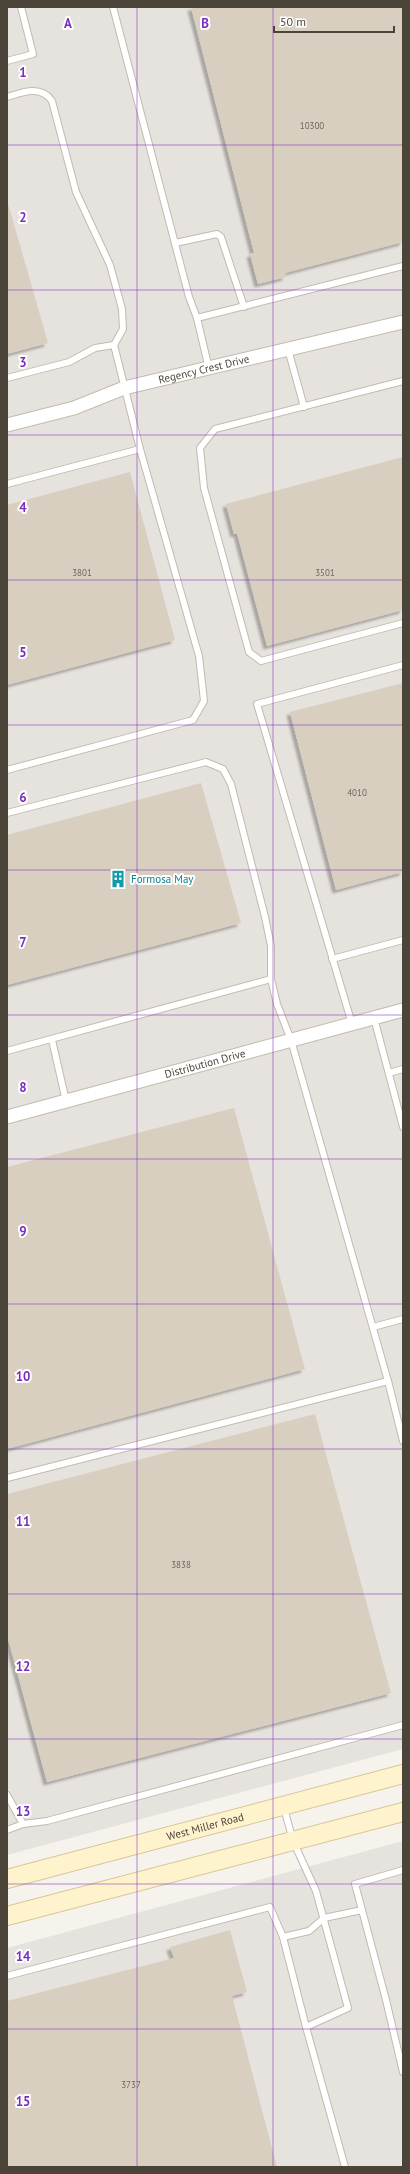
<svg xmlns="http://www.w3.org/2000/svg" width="410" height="2174" viewBox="0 0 410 2174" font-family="'PT Sans',sans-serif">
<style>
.industrial{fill:#e6e2dd}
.building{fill:#d8cfc1;filter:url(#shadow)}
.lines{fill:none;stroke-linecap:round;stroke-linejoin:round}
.lane-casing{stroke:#c2bbae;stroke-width:8}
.street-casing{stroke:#c2bbae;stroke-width:15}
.secondary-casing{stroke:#d6c79b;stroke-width:20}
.lane{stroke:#fff;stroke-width:6}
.street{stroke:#fff;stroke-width:13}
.secondary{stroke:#fff3cd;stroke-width:18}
.grid{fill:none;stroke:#7b2cbf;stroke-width:1;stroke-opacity:0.55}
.labels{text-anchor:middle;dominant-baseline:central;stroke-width:4;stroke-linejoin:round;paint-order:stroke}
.number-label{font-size:9px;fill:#6e675b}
.street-label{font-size:11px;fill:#4b4439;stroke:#fff}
.culture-label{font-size:11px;fill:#0d838f;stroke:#fff;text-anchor:start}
.grid-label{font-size:13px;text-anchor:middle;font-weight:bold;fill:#7b2cbf;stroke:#fff;stroke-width:4;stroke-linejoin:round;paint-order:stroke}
</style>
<defs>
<filter id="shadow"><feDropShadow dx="-3.5" dy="3.5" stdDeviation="1" flood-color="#0004"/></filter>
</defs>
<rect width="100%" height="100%" fill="#f6f3ec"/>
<g class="industrial">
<polygon points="7,7 403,7 403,1749 7,1855"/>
<polygon points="403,1841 403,2167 7,2167 7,1948"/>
</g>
<g class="building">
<polygon points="191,7 403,7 403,242 285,273 286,277 258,284 250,254 254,253"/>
<polygon points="7,200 48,343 7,354"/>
<polygon points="403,457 403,610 267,646 237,533 234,534 226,504"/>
<polygon points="130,472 175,640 7,685 7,505"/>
<polygon points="403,683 403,872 336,890 290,712"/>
<polygon points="201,783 241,923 7,985 7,835"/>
<polygon points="234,1108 305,1369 7,1449 7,1167"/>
<polygon points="315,1414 391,1693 47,1782 7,1635 7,1494"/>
<polygon points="230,1930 247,1992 232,1996 277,2167 7,2167 7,2001 174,1958 170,1947"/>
</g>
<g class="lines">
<g class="lane-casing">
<g id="lane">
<polyline points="113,7 189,297 197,318"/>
<polyline points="7,61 33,54 21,7"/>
<path d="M7 97C23 92 41 85 52 101L76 192 110 265 122 309 123 329 114 345"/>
<polyline points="175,243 217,234 221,237 244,307"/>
<polyline points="288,349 304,407"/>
<polyline points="209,369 197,318 403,266"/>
<polyline points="7,378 69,362 95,348 114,345 140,449 199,656 204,701 193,720 7,770"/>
<polyline points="403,381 215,429 200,448 204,488 249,652 261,661 403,623"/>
<polyline points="7,484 140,449"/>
<polyline points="7,813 206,762 223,769 231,784 265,917 271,946 271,979 277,1004 291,1040 388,1381"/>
<polyline points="332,959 403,940"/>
<polyline points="374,1018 403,1127"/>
<polyline points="352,1024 257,704 403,665"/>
<polyline points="52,1040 66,1101"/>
<polyline points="7,1051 271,979"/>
<polyline points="389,1073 403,1069"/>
<polyline points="373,1327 403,1319"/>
<polyline points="7,1478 388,1381 403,1441"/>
<polyline points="7,1795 23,1824 47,1821 403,1725"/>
<polyline points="284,1808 293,1841 316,1891 348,2008 306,2027 345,2167"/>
<polyline points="7,1830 23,1824"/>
<polyline points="362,1910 355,1884 403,1870"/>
<polyline points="283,1937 306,2027"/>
<polyline points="7,1976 270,1907 283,1937 309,1931 324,1918 362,1910 386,2000 403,2072"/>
</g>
</g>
<g class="street-casing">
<g id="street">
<path id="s1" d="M7 425 74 408 124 388 403 322"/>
<path id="s2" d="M7 1117 403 1010"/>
</g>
</g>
<g class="secondary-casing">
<g id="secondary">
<path id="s3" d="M7 1879 403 1774"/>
<polyline points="7,1916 403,1812"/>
</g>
</g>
<use href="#lane" class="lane"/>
<use href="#street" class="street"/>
<use href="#secondary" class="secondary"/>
</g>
<path class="grid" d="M137 7V2167M273 7V2167M7 145H403M7 290H403M7 435H403M7 580H403M7 725H403M7 870H403M7 1015H403M7 1159H403M7 1304H403M7 1449H403M7 1594H403M7 1739H403M7 1884H403M7 2029H403"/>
<defs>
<g id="building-bare" transform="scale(1.38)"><path d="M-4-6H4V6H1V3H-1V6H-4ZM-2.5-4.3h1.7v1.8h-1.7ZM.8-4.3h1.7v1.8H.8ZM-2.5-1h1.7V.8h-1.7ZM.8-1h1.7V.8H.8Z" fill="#0f9aa8" stroke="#fff" stroke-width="2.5" paint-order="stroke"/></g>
</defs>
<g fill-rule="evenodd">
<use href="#building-bare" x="118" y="879"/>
</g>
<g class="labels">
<g class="number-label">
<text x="312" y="125">10300</text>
<text x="82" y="572">3801</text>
<text x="325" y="572">3501</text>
<text x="357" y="792">4010</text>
<text x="181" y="1564">3838</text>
<text x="131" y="2084">3737</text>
</g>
<g class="street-label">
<text stroke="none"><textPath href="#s1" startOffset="205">Regency Crest Drive</textPath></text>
<text stroke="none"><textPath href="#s2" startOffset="205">Distribution Drive</textPath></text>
<text stroke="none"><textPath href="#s3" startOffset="205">West Miller Road</textPath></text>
</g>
<g class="culture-label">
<text x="131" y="879">Formosa May</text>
</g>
</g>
<g class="grid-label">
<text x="68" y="28">A</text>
<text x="205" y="28">B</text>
<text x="23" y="77">1</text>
<text x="23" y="222">2</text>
<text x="23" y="367">3</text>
<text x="23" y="512">4</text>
<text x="23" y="657">5</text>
<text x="23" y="802">6</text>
<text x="23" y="947">7</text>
<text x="23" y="1092">8</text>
<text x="23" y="1236">9</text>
<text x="23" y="1381">10</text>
<text x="23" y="1526">11</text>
<text x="23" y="1671">12</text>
<text x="23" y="1816">13</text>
<text x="23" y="1961">14</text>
<text x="23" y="2106">15</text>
</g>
<rect width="410" height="2174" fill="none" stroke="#4b4439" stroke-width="16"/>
<path d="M274 26v6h120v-6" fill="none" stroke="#4b4439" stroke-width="2"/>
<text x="280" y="26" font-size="12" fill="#4b4439" stroke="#ffffff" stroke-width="3" paint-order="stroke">50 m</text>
</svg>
